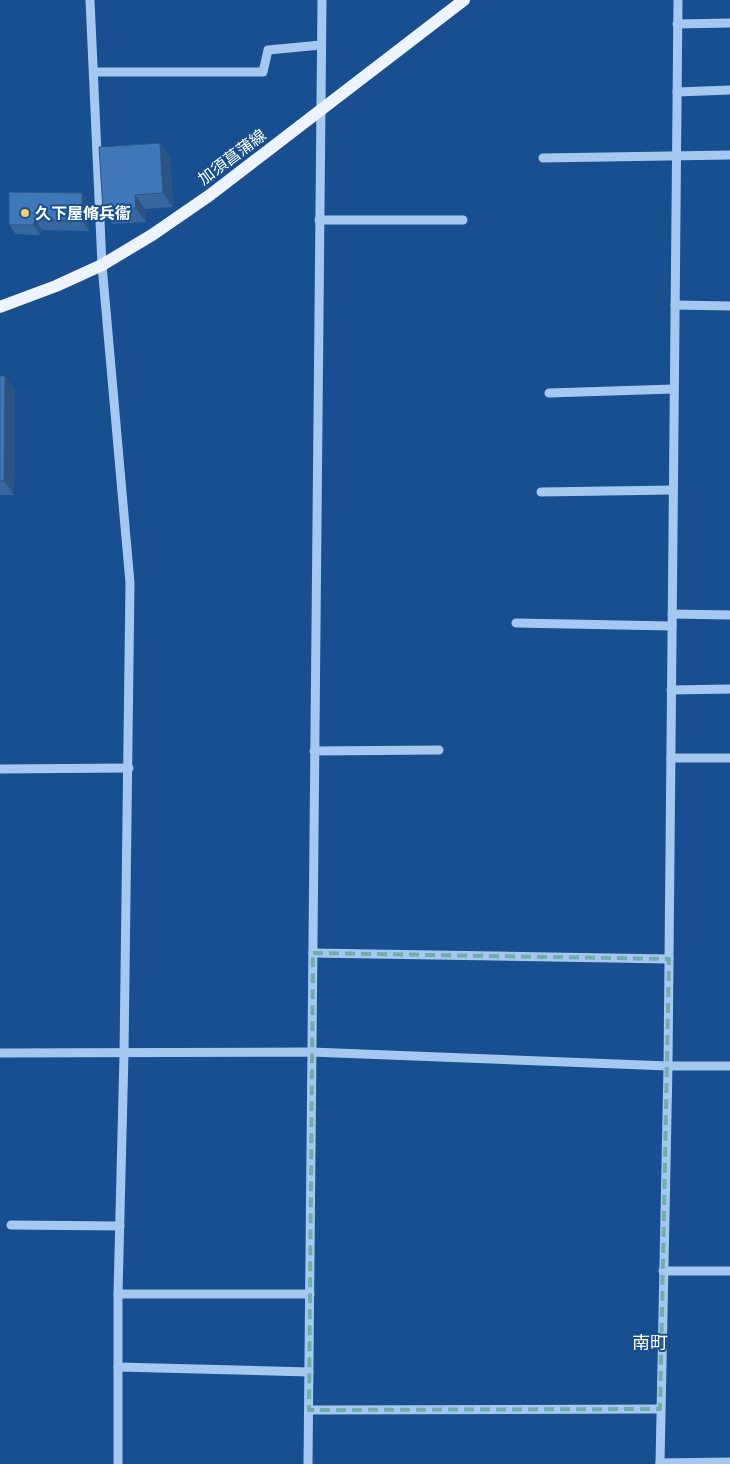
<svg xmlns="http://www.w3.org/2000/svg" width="730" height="1464" viewBox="0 0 730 1464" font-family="Arial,'Noto Sans JP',sans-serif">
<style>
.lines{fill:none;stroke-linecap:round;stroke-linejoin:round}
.minor{stroke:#a4c8f0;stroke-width:9}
.major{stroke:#edf4ff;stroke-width:12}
.wall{fill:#36679e}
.shaded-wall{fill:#2c5481}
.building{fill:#3f78b8;stroke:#2c5481}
.marked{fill:none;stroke:#6fada8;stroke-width:4;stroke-dasharray:10 6;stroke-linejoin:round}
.poi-dot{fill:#ffce63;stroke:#174f90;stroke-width:2}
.labels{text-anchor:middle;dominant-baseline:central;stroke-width:4;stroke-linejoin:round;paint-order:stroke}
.street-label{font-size:16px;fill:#fff;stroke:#174f90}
.poi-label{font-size:16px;font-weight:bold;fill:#fff;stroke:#174f90;text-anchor:start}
.neighbourhood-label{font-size:18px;fill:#fff;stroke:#174f90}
</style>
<rect width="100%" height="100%" fill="#174f90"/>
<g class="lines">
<g class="minor">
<polyline points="90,0 102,265 130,583 124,1054 118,1294 118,1464"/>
<polyline points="677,24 730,23"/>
<polyline points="94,72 263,72 268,50 321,45"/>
<polyline points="677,92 730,90"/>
<polyline points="543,158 730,155"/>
<polyline points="319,220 463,220"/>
<polyline points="675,305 730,306"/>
<polyline points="549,393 674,389"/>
<polyline points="541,492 673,490"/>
<polyline points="672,614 730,615"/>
<polyline points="516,623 672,626"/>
<polyline points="671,690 730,689"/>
<polyline points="314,751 439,750"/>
<polyline points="671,758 730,758"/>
<polyline points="0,769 129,768"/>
<polyline points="313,953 669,959"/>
<polyline points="0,1053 311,1052 668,1066 730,1066"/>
<polyline points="11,1225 120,1226"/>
<polyline points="663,1271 730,1271"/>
<polyline points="118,1294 310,1294"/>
<polyline points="118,1367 309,1372"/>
<polyline points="309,1410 660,1409"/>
<polyline points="660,1463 730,1462"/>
<polyline points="308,1464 322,0"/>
<polyline points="660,1464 668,1066 678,0"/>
</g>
<polyline class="major" points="0,307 56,286 102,265 152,235 210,195 464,0"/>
</g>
<g class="wall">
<polygon points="160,143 170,157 173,207 145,209 146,222 112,224 103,210"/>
<polygon points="82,193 89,203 89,231 42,230 40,235 16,234 9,225"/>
<polygon points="0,376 15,390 14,495 0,495"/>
</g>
<g class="shaded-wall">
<polygon points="160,143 170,157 173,207 163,193"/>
<polygon points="82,193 89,203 89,231 82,221"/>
<polygon points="135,195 145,209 146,222 136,208"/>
<polygon points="35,220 42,230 40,235 33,225"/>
<polygon points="5,376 15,390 14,495 4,481"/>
</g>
<g class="building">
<polygon points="160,143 163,193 135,195 136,208 103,210 99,147"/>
<polygon points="9,192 82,193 82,221 35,220 33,225 9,225"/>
<polygon points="0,376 5,376 4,481 0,481"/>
</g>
<path class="marked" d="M313 953 669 959 660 1409 309 1410Z"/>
<circle class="poi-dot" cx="25" cy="213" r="5"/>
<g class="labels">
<g class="street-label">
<text transform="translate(232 157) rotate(-37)">加須菖蒲線</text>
</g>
<g class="poi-label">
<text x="35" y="213">久下屋脩兵衞</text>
</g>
<g class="neighbourhood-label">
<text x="650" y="1343">南町</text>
</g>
</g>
</svg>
